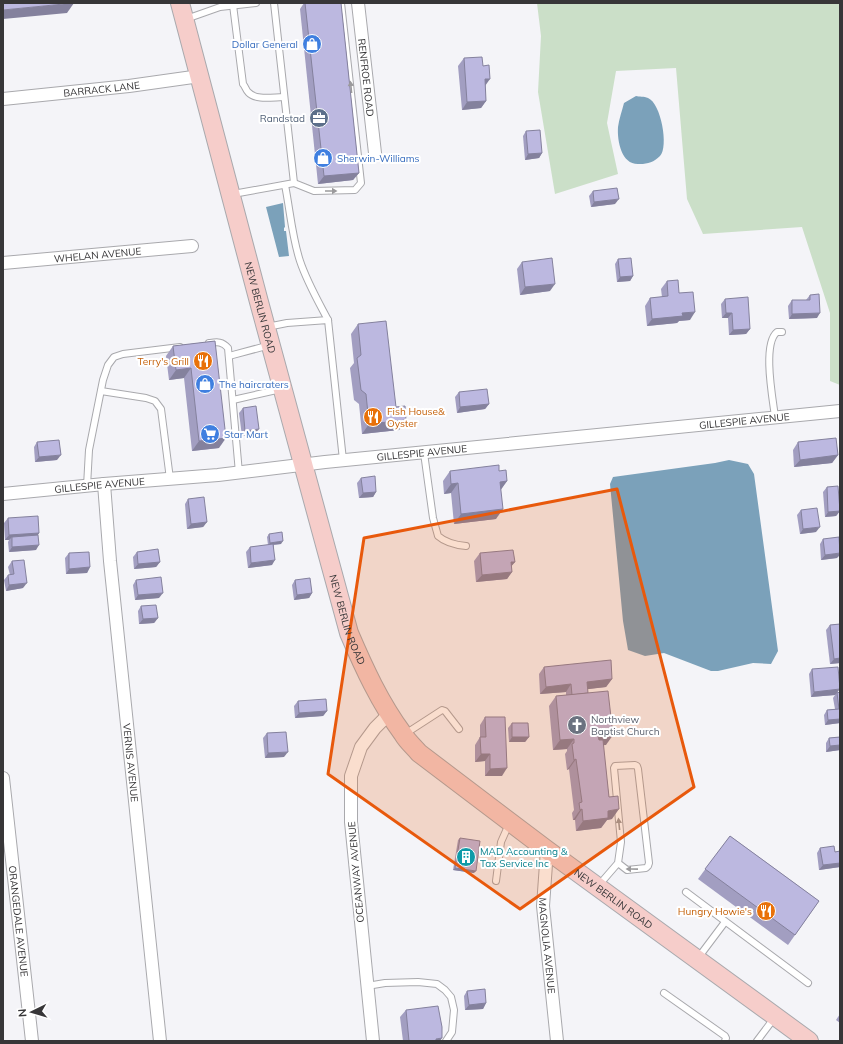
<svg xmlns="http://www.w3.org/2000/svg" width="843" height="1044" viewBox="0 0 843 1044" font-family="Mulish,sans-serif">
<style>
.green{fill:#cbdfc8}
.water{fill:#7ba1ba}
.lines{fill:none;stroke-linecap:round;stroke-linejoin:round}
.lane-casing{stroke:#a9a9ad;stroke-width:8}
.street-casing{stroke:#a9a9ad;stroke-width:14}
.secondary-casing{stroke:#a9a9ad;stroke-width:20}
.lane{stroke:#fff;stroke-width:6}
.street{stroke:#fff;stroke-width:12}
.secondary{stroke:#f6cdca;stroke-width:18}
.wall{fill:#a29ec1}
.shaded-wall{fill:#84819d}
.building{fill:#bcb8e0;stroke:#84819d}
.oneway{fill:#9b9a9c}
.marked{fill:#e8590c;fill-opacity:0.2;stroke:#e8590c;stroke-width:3;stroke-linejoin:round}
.labels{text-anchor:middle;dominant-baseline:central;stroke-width:4;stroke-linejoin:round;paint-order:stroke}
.shop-label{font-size:10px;fill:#366cbe;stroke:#fff;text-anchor:start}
.street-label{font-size:10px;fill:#373638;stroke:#fff}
.service-label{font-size:10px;fill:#4e5e75;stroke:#fff;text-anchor:end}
.food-label{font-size:10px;fill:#c56008;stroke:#fff;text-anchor:end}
.worship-label{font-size:10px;fill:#5b616d;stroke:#fff;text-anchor:start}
.culture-label{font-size:10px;fill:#0d838f;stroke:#fff;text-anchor:start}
</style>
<rect width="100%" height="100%" fill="#f4f4f8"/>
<polygon class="green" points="537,3 840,3 840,385 830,381 830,313 802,227 703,234 687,199 676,68 616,71 607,123 618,174 555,194 538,92 541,36"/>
<g class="water">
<path d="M636 96C639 97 644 96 648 98 661 103 669 147 660 156 654 162 648 164 640 164 622 166 617 142 618 127 619 119 622 111 624 103Z"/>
<polygon points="283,203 285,227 284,228 284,231 286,231 289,256 279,257 266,207"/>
<polygon points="729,460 748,464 754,474 778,651 771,664 753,663 718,671 711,671 664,653 645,656 628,650 623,621 610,484 613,477 715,463"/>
</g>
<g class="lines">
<g class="lane-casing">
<g id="lane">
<path d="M233 5 243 84C245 86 246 90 248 92 256 101 273 97 284 97"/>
<polyline points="186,19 220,7 256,3"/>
<polyline points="294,183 314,191 355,190 361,183 341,3"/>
<path d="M285 185C290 210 292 237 300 261 307 282 318 301 328 320"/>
<polyline points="233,194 294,183 274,3"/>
<polyline points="267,327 287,323 328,320 343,460"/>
<path d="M209 343C217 342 222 341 228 348L239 473"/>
<polyline points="229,356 270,345"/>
<polyline points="101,391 146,398 155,401 161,409 170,479"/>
<polyline points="233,400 281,389"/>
<path d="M775 417C773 400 762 344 777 332H782"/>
<path d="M424 453 433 518 438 536C446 543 455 545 466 546"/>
<polyline points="87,486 89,450 103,380 108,365 114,357 123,354 180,347"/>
<polyline points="405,734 442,710 445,711 459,729"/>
<polyline points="496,881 501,842 509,824"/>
<polyline points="599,885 618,863 621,842 614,768 615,766 635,765 637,766 638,769 649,863 648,866 646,868 627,870 618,863"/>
<polyline points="686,892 808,983"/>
<polyline points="698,958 725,922"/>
<polyline points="367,986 385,983 418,982 437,984 445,990 451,997 454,1010 452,1032 446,1041"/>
<polyline points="664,993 725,1036 726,1038 725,1041"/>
<polyline points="757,1041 775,1017"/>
</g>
</g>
<g class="street-casing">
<g id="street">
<path id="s1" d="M358 3 375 153"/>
<path id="s2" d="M3 99 129 86 200 76"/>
<path id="s3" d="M3 263 192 246"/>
<path id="s4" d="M104 484 110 561 160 1041"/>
<path id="s5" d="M3 494 104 484 218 475 325 462 840 411"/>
<path id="s6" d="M3 778 32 1041"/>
<path id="s7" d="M547 850 543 906 557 1041"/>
<polyline points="373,1041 351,822 351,776 361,747 375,728 389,714"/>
</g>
</g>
<g class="secondary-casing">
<g id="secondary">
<path id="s8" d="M180 3 259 302 349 633C364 668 380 703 403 734 407 741 414 747 419 753L547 850 809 1041"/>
</g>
</g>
<use href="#lane" class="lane"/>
<use href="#street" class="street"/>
<use href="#secondary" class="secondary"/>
</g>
<g class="wall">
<polygon points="304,3 341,3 359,173 353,180 318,184 300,9"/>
<polygon points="464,58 483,66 486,101 481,108 462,110 458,66"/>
<polygon points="526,131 542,153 539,158 525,160 523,136"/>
<polygon points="593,191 615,204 591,207 589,196"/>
<polygon points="618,259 633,276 630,281 617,282 615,264"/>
<polygon points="522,262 550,291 520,295 517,269"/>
<polygon points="667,281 679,293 690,320 679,321 677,323 647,326 645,306 650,298 662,297 661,289"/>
<polygon points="810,295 817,318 789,319 788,306 792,300 806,300"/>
<polygon points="725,299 750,329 746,334 729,335 728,318 722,318 721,304"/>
<polygon points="358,324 396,407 406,420 399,430 362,434 359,404 354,400 350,368 354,363 351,334"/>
<polygon points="215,341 219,448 192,451 184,378 169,380 166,356 173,346"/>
<polygon points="459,392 489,404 485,409 457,413 455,397"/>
<polygon points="243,408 255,434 242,436 239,413"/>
<polygon points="37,442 57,460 35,462 34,447"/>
<polygon points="798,442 838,455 832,463 794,467 793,450"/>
<polygon points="450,471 499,471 507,481 501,489 496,519 454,524 451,493 444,494 443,481"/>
<polygon points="361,478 376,492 373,497 359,498 357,483"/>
<polygon points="827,487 840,511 836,516 825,517 823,492"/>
<polygon points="188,499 207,522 203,527 187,529 185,504"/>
<polygon points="801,510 816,532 800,534 797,515"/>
<polygon points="8,518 39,533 38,535 36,550 9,552 8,542 9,540 5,540 4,523"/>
<polygon points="269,534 281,544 274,545 272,565 248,568 246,552 250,547 268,545 267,537"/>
<polygon points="823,539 837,558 821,560 820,544"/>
<polygon points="137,552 160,562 156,567 134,569 133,557"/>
<polygon points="69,553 90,567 87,573 66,574 65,558"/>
<polygon points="480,553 515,562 511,566 512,572 507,579 476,582 474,561"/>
<polygon points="12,561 23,588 6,591 4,580 8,575 10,575 8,567"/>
<polygon points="136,580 159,598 135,600 133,585"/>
<polygon points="295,580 312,593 309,598 294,600 292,585"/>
<polygon points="141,606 158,618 154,623 139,624 138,611"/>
<polygon points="840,624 840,663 830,664 826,630 830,625"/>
<polygon points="544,667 612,679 606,687 587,689 588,693 606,745 603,745 609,797 612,819 607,820 601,828 576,831 575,820 573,820 572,813 574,810 569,769 567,770 565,754 567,751 567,749 553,750 549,706 556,696 566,695 566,692 540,694 539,674"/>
<polygon points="812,669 838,692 840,723 825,725 824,715 827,710 835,709 833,698 835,695 811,697 809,674"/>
<polygon points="298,701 327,711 323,716 295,718 294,706"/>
<polygon points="485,717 502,776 485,776 485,761 475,762 475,745 480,737 480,725"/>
<polygon points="512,723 529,737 525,742 509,742 508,728"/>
<polygon points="267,733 284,757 265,758 263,738"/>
<polygon points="840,737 840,750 826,752 826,743 829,738"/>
<polygon points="730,836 819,901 788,945 698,879"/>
<polygon points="460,838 474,873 453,870 458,840"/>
<polygon points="820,848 835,852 840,851 840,867 819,870 817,853"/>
<polygon points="467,991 486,1003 483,1009 465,1010 464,996"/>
<polygon points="406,1010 440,1041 403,1041 400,1017"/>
<polygon points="840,1014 840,1023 836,1020"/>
</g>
<g class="shaded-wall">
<polygon points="74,3 67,13 3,19 3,10"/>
<polygon points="485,79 490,79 485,86"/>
<polygon points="486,101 481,108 462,110 467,102"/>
<polygon points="542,153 539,158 525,160 528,154"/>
<polygon points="359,173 353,180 318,184 324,176"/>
<polygon points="619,199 615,204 591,207 594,202"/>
<polygon points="633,276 630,281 617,282 620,277"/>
<polygon points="555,284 550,291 520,295 525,287"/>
<polygon points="695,312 690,320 679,321 677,323 647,326 652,319 682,313"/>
<polygon points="726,313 732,313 728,318 722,318"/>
<polygon points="820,313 817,318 789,319 792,314"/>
<polygon points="750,329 746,334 729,335 733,330"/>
<polygon points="191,368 184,378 169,380 176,370"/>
<polygon points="489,404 485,409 457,413 460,407"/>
<polygon points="406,420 399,430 362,434 369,424"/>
<polygon points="259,429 255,434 242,436 245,431"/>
<polygon points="226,438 219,448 192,451 199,441"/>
<polygon points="61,455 57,460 35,462 39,457"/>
<polygon points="838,455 832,463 794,467 800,460"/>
<polygon points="507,481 500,491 500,482"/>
<polygon points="458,483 451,493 444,494 451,484"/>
<polygon points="376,492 373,497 359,498 363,493"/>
<polygon points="503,509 496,519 454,524 461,514"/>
<polygon points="840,511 836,516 825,517 828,512"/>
<polygon points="207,522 203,527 187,529 191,524"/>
<polygon points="820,527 816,532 800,534 803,529"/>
<polygon points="39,533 36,538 12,537 9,540 5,540 9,535"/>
<polygon points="283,541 281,544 268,545 270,543"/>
<polygon points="39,545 36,550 9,552 12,547"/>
<polygon points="840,553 840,555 837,558 821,560 825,555"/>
<polygon points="275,560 272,565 248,568 251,563"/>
<polygon points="160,562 156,567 134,569 138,564"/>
<polygon points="511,562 515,562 509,569"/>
<polygon points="90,567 87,573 66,574 69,569"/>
<polygon points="512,572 507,579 476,582 482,575"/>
<polygon points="27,583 23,588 6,591 9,585"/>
<polygon points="163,593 159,598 135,600 138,595"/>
<polygon points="312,593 309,598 294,600 297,595"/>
<polygon points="158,618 154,623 139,624 143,619"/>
<polygon points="840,658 840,663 830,664 834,659"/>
<polygon points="612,679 606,687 581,690 587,682"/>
<polygon points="571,684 566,692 540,694 546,687"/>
<polygon points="840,689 835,695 811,697 814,692"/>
<polygon points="327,711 323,716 295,718 299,713"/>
<polygon points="840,719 840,723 825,725 828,720"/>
<polygon points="613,735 606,745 591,746 598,736"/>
<polygon points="512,737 529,737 525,742 509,742"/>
<polygon points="574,739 567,749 553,750 560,740"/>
<polygon points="840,745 840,750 826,752 830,746"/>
<polygon points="288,752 284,757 265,758 268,753"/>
<polygon points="481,754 490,754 485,761 475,762"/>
<polygon points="576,759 569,769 567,770 574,760"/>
<polygon points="507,768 502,776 485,776 490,769"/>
<polygon points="582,809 575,820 573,820 580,810"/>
<polygon points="619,809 612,819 607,820 601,828 576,831 583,821 608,811"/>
<polygon points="840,863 840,867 819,870 823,865"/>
<polygon points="455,868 476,871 474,873 453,870"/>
<polygon points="486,1003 483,1009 465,1010 469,1005"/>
<polygon points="442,1038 440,1041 434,1041 436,1039"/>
</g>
<g class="building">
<polygon points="3,3 74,3 3,10"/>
<polygon points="305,3 341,3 359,173 324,176"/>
<polygon points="482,57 483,66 489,65 490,79 485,79 486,101 467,102 464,58"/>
<polygon points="540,130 542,153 528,154 526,131"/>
<polygon points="617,188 619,199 594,202 593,191"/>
<polygon points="552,258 555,284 525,287 522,262"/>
<polygon points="631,258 633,276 620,277 618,259"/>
<polygon points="678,280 679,293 693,292 695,312 682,313 683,316 652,319 650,298 668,296 667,281"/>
<polygon points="819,294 820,313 792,314 792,300 810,300 810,295"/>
<polygon points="748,297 750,329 733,330 732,313 726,313 725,299"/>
<polygon points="386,321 396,407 405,406 406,420 369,424 366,394 361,390 357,358 361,355 358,324"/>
<polygon points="215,341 226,438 199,441 191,368 176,370 173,346"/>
<polygon points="487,389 489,404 460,407 459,392"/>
<polygon points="256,406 259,429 245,431 243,408"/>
<polygon points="836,438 838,455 800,460 798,442"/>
<polygon points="59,440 61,455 39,457 37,442"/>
<polygon points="499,465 499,471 506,470 507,481 500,482 503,509 461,514 458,483 451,484 450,471"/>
<polygon points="375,476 376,492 363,493 361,478"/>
<polygon points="838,486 840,511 828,512 827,487"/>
<polygon points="204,497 207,522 191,524 188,499"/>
<polygon points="817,508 820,527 803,529 801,510"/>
<polygon points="38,516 39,533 9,535 8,518"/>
<polygon points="282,532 283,541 270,543 269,534"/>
<polygon points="38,535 39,545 12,547 12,537"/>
<polygon points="839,537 840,553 825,555 823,539"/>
<polygon points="273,544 275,560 251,563 250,547"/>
<polygon points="158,549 160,562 138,564 137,552"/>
<polygon points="513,550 515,562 511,562 512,572 482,575 480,553"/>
<polygon points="89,552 90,567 69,569 69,553"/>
<polygon points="24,560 27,583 9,585 8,575 14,574 12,561"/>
<polygon points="161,577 163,593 138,595 136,580"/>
<polygon points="310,578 312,593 297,595 295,580"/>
<polygon points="156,605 158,618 143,619 141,606"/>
<polygon points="840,624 840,658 834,659 830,625"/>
<polygon points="611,660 612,679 587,682 588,693 572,695 571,684 546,687 544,667"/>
<polygon points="838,667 840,689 814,692 812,669"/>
<polygon points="608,691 613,735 598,736 599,740 603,740 609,797 618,796 619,809 608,811 608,818 583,821 582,809 580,810 579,803 582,802 576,759 574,760 572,744 574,743 574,739 560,740 556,696"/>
<polygon points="840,692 840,719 828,720 827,710 839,709 837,693"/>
<polygon points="326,699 327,711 299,713 298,701"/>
<polygon points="485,717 505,717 507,768 490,769 490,754 481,754 480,737 486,737"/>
<polygon points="512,723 528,723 529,737 512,737"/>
<polygon points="286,732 288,752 268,753 267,733"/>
<polygon points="840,737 840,745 830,746 829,738"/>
<polygon points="730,836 819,901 795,935 705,869"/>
<polygon points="460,838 480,841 476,871 455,868"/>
<polygon points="834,846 835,852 840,851 840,863 823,865 820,848"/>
<polygon points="485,989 486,1003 469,1005 467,991"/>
<polygon points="438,1006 442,1027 442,1038 436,1039 436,1041 409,1041 406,1010"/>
</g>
<defs><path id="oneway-solid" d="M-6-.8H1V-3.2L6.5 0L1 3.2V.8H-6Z"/></defs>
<g class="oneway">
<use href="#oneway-solid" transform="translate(351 87) rotate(-96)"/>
<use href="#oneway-solid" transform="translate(331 191)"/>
<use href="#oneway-solid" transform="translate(619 824) rotate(-96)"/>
<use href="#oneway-solid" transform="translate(632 869) rotate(-179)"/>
</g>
<path class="marked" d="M617 489 694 787 520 909 328 774 364 538Z"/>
<defs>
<g id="shop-disc" transform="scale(1)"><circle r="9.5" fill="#3f7fe0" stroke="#fff"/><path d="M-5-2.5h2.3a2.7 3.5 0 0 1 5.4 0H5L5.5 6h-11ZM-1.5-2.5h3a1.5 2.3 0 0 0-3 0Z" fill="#fff"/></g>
<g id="office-disc" transform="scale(1)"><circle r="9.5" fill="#5c6f8a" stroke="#fff"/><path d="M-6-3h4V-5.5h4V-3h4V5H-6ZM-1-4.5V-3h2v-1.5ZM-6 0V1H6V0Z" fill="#fff"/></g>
<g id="restaurant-disc" transform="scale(1)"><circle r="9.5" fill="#e8710a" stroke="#fff"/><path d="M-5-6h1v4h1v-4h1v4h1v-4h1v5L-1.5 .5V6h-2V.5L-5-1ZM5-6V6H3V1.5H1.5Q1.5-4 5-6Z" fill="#fff"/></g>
<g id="supermarket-disc" transform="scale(1)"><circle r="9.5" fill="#3f7fe0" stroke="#fff"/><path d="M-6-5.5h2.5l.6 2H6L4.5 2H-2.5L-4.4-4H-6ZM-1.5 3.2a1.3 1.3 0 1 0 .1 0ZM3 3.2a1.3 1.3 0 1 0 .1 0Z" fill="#fff"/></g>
<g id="church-disc" transform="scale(1)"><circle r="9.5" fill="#6b7280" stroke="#fff"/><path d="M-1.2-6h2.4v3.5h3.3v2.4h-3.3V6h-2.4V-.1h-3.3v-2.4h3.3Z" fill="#fff"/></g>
<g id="building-disc" transform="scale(1)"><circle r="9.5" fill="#0f9aa8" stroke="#fff"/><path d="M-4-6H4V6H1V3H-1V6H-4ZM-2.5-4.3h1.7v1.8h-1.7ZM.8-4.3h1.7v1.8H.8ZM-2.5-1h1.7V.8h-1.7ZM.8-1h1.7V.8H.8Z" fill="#fff"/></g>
</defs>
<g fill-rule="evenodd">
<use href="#shop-disc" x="312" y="44"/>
<use href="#office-disc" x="319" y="118"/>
<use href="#shop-disc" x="323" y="158"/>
<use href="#restaurant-disc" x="203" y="361"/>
<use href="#shop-disc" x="205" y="384"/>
<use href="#restaurant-disc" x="373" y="417"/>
<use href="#supermarket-disc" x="210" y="434"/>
<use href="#church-disc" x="577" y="725"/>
<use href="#building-disc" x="466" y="857"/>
<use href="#restaurant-disc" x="766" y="911"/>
</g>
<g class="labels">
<g class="shop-label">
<text x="298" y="44" text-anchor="end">Dollar General</text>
<text x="337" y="158">Sherwin-Williams</text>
<text x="219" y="384">The haircraters</text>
<text x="224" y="434">Star Mart</text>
</g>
<g class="street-label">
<text stroke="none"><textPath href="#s1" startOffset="75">RENFROE ROAD</textPath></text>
<text stroke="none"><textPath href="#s2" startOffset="99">BARRACK LANE</textPath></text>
<text stroke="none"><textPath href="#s3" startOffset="95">WHELAN AVENUE</textPath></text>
<text stroke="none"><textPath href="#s8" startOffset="315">NEW BERLIN ROAD</textPath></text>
<text stroke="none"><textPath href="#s5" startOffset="745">GILLESPIE AVENUE</textPath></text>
<text stroke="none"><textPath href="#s5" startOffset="421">GILLESPIE AVENUE</textPath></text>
<text stroke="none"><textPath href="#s5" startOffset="97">GILLESPIE AVENUE</textPath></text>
<text stroke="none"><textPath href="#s8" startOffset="639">NEW BERLIN ROAD</textPath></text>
<text stroke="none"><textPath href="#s4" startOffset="280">VERNIS AVENUE</textPath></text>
<text transform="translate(356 872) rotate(-95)">OCEANWAY AVENUE</text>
<text stroke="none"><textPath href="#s8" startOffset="1035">NEW BERLIN ROAD</textPath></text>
<text stroke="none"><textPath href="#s6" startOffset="144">ORANGEDALE AVENUE</textPath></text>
<text stroke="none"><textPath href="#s7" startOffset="96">MAGNOLIA AVENUE</textPath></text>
</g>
<g class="service-label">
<text x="305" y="118">Randstad</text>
</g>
<g class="food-label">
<text x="189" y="361">Terry's Grill</text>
<text x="387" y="411" text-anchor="start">Fish House&amp;<tspan x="387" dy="12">Oyster</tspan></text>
<text x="752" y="911">Hungry Howie's</text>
</g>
<g class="worship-label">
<text x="591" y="719">Northview<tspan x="591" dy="12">Baptist Church</tspan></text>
</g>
<g class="culture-label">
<text x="480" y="851">MAD Accounting &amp;<tspan x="480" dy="12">Tax Service Inc</tspan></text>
</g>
</g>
<rect width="843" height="1044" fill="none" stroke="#373638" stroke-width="8"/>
<g transform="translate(32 1012) rotate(265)" stroke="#ffffff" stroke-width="3" paint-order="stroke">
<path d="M0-3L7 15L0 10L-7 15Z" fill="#373638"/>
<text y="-6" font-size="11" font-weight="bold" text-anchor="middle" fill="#373638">N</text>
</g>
</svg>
